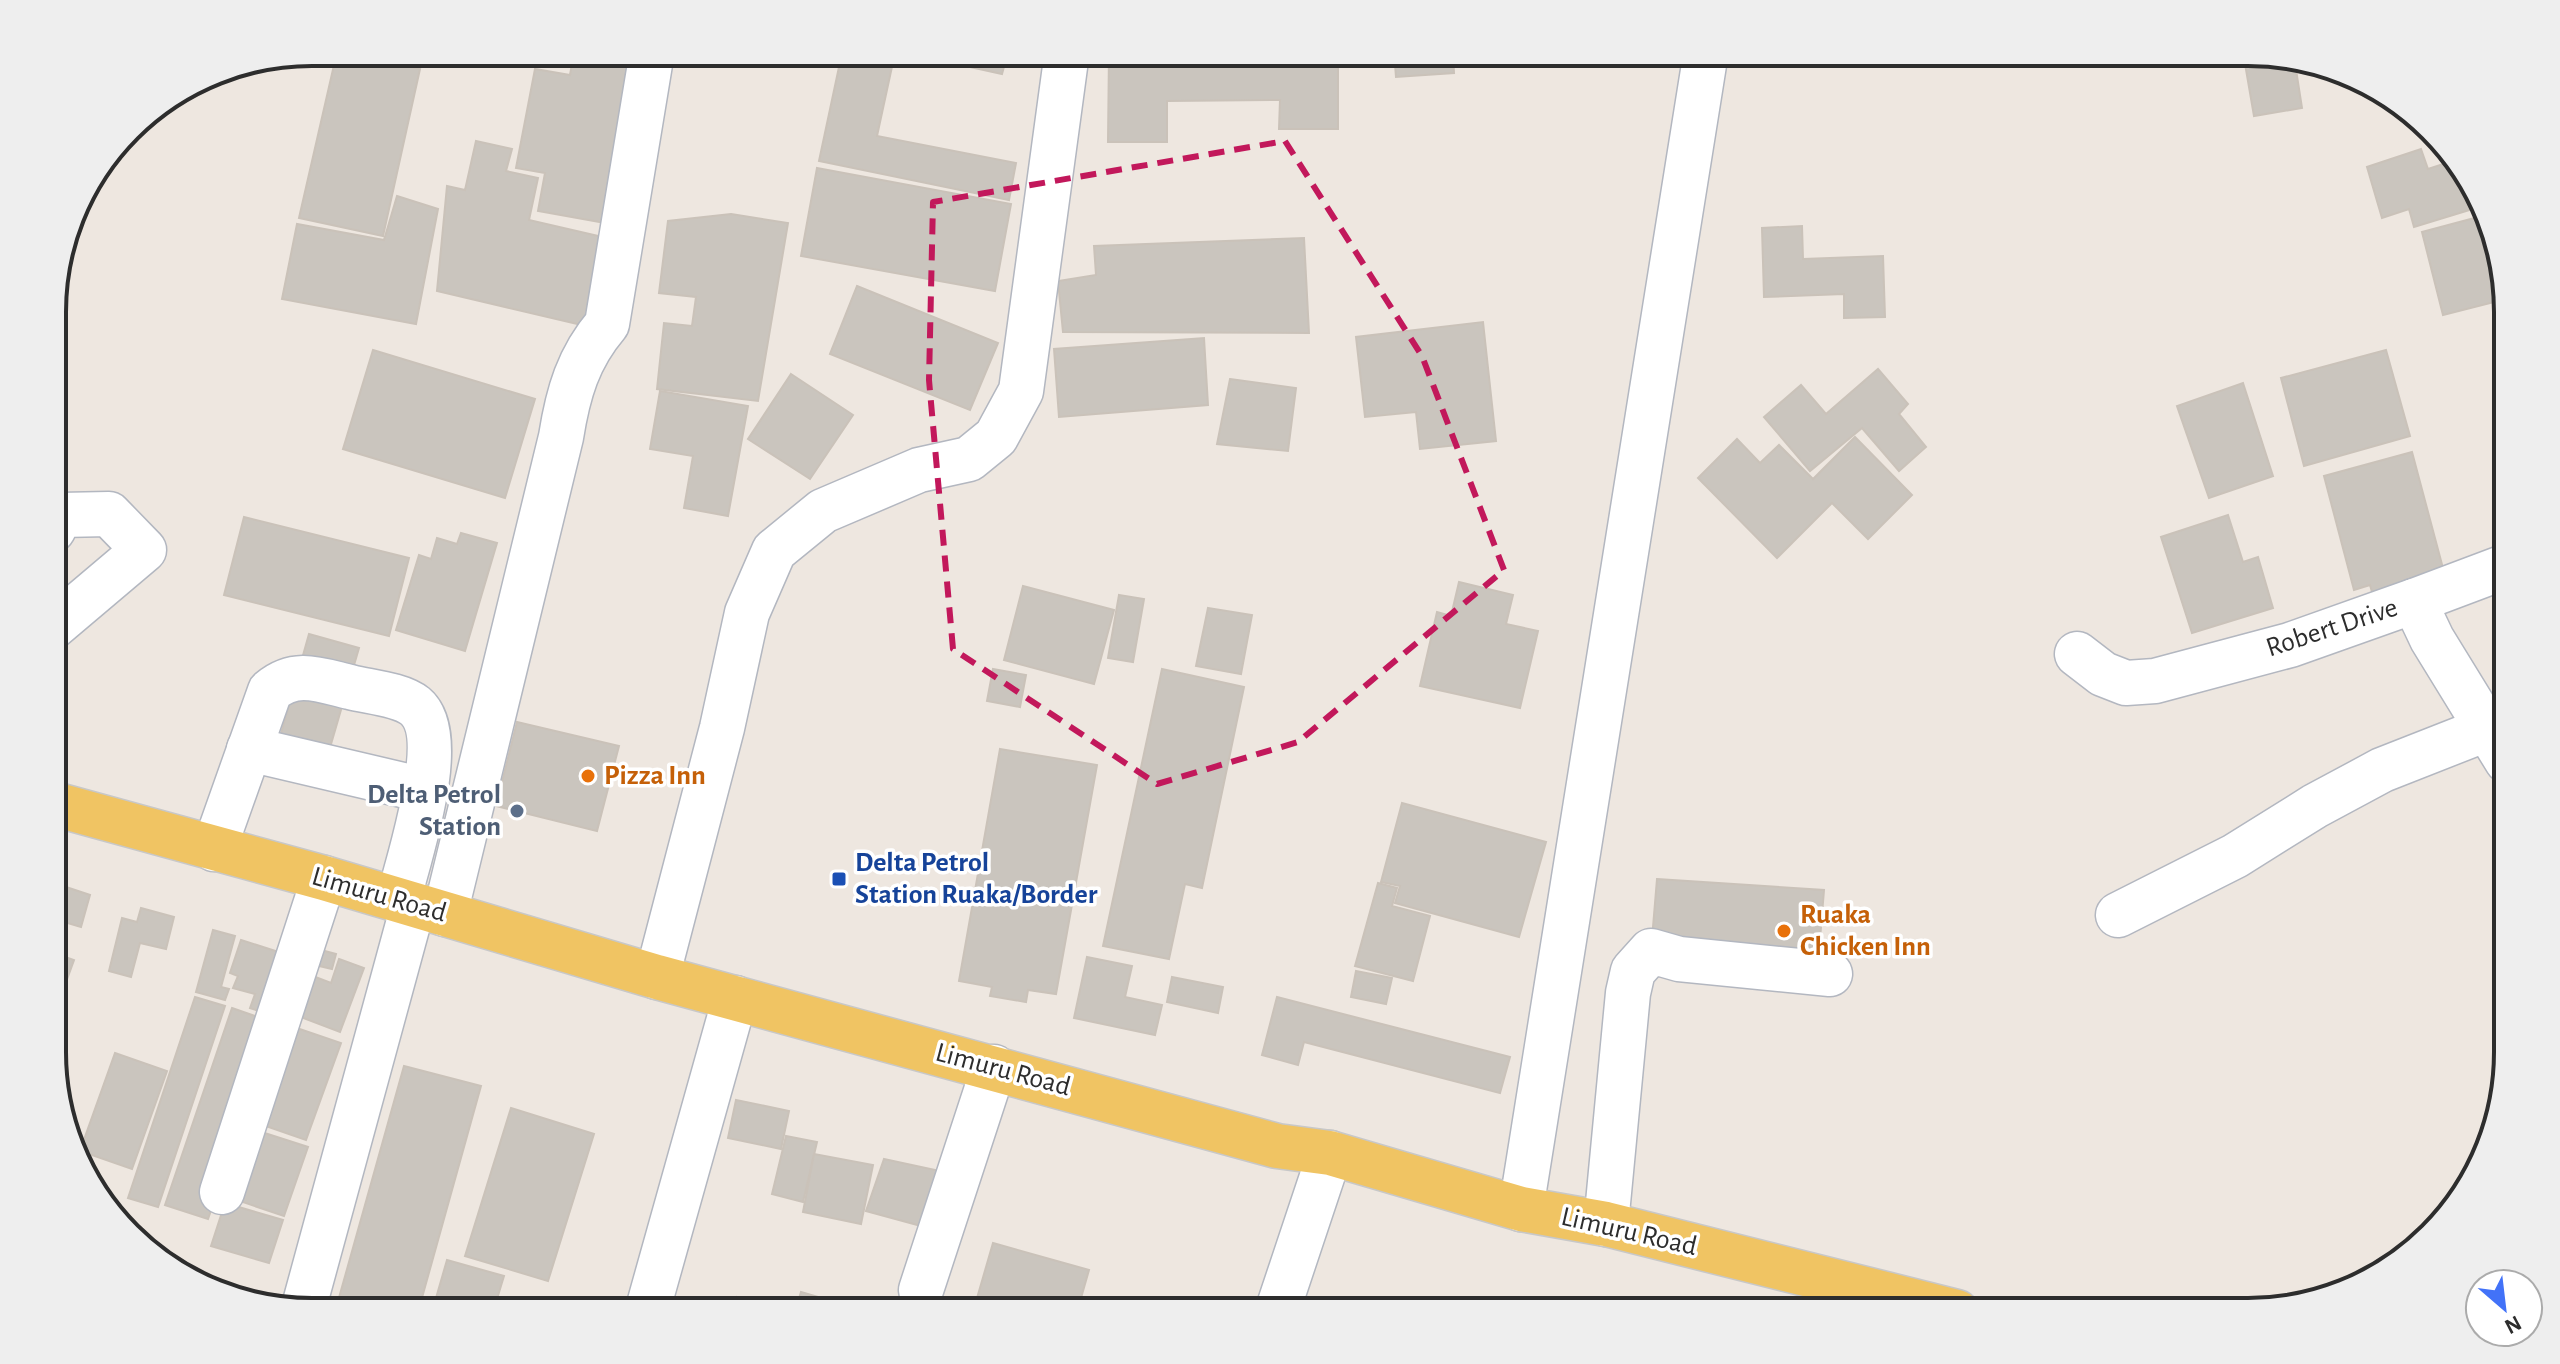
<svg xmlns="http://www.w3.org/2000/svg" width="2560" height="1364" viewBox="0 0 2560 1364" font-family="'Alegreya Sans',sans-serif">
<style>
.building{fill:#cac5be;stroke:#cac2b9;stroke-width:2}
.lines{fill:none;stroke-linecap:round;stroke-linejoin:round}
.minor-casing{stroke:#b3b7c0;stroke-width:47}
.major-casing{stroke:#c8c8c8;stroke-width:47}
.minor{stroke:#fff;stroke-width:44}
.major{stroke:#f0c463;stroke-width:44}
.marked{fill:none;stroke:#c2185b;stroke-width:6;stroke-dasharray:16 10;stroke-linejoin:round}
.food-dot{fill:#e8710a;stroke:#fff;stroke-width:3}
.service-dot{fill:#5c6f8a;stroke:#fff;stroke-width:3}
.transit-dot{fill:#1a4fb4;stroke:#fff;stroke-width:3}
.labels{text-anchor:middle;dominant-baseline:central;stroke-width:7;stroke-linejoin:round;paint-order:stroke}
.street-label{font-size:28px;fill:#2d2d2d;stroke:#fff}
.food-label{font-size:28px;font-weight:bold;fill:#c56008;stroke:#fff;text-anchor:start}
.service-label{font-size:28px;font-weight:bold;fill:#4e5e75;stroke:#fff;text-anchor:end}
.transit-label{font-size:28px;font-weight:bold;fill:#164399;stroke:#fff;text-anchor:start}
.rim{fill:none;stroke:#2d2d2d;stroke-width:4}
</style>
<rect width="100%" height="100%" fill="#eee7e0"/>
<g class="building">
<polygon points="337,52 420,69 383,236 299,218"/>
<polygon points="574,52 642,55 611,224 538,211 545,173 516,168 535,69 570,75"/>
<polygon points="902,52 1008,52 1002,74"/>
<polygon points="1109,52 1338,52 1338,129 1279,129 1280,100 1167,101 1167,142 1108,142"/>
<polygon points="1394,52 1453,52 1454,73 1396,77"/>
<polygon points="1640,52 1694,52 1694,55 1640,58"/>
<polygon points="2243,52 2295,63 2302,108 2254,116"/>
<polygon points="842,53 893,62 877,136 1016,163 1009,200 819,161"/>
<polygon points="476,141 512,149 506,171 538,178 529,220 607,238 586,326 437,291 447,186 465,190"/>
<polygon points="2421,149 2428,169 2456,160 2464,167 2479,207 2414,227 2409,209 2382,218 2367,167"/>
<polygon points="817,168 1011,204 995,291 801,256"/>
<polygon points="397,196 438,209 416,324 282,299 297,224 384,240"/>
<polygon points="731,214 788,223 758,401 657,389 664,323 692,326 696,297 659,293 668,221"/>
<polygon points="2482,216 2506,279 2506,299 2443,315 2422,232"/>
<polygon points="1802,226 1803,259 1883,256 1885,317 1844,318 1844,294 1764,297 1762,228"/>
<polygon points="1304,238 1309,333 1063,332 1058,281 1096,275 1094,246"/>
<polygon points="857,286 998,343 970,410 830,354"/>
<polygon points="1483,322 1496,441 1420,449 1416,412 1365,417 1356,337"/>
<polygon points="1204,338 1208,405 1059,417 1054,349"/>
<polygon points="373,350 535,399 505,498 343,449"/>
<polygon points="2386,350 2410,436 2304,466 2281,378"/>
<polygon points="1878,369 1908,404 1899,414 1926,447 1899,471 1862,428 1810,471 1764,417 1801,385 1826,414"/>
<polygon points="791,374 853,415 810,479 748,439"/>
<polygon points="1230,379 1296,388 1288,451 1217,444"/>
<polygon points="2243,383 2273,476 2209,498 2177,406"/>
<polygon points="660,391 748,406 728,516 684,508 693,456 650,449"/>
<polygon points="1855,437 1912,495 1868,539 1832,503 1777,558 1698,478 1737,439 1760,463 1779,445 1813,479"/>
<polygon points="2412,452 2448,587 2376,606 2370,585 2354,590 2324,476"/>
<polygon points="2228,515 2243,562 2258,557 2273,608 2192,633 2161,537"/>
<polygon points="244,517 409,558 389,636 224,595"/>
<polygon points="461,533 497,543 465,651 396,630 419,555 431,559 437,538 457,544"/>
<polygon points="1459,582 1513,595 1506,624 1538,631 1520,708 1420,686 1437,612 1451,616"/>
<polygon points="1023,586 1114,610 1094,684 1004,660"/>
<polygon points="1119,595 1144,599 1133,662 1108,658"/>
<polygon points="1208,608 1252,615 1241,674 1196,666"/>
<polygon points="309,634 359,648 329,751 280,737"/>
<polygon points="993,669 1026,675 1020,707 987,701"/>
<polygon points="1162,669 1244,687 1202,888 1185,884 1169,959 1103,946"/>
<polygon points="517,722 619,746 597,831 496,806"/>
<polygon points="1000,749 1097,765 1056,994 1028,990 1026,1002 990,996 992,987 959,981"/>
<polygon points="1402,803 1546,842 1519,937 1395,903 1400,886 1381,882"/>
<polygon points="1657,879 1824,890 1818,964 1651,951"/>
<polygon points="54,883 90,895 81,927 54,919"/>
<polygon points="1378,883 1397,888 1392,906 1430,916 1413,981 1355,966"/>
<polygon points="141,908 174,917 166,949 140,943 131,977 109,971 122,918 137,922"/>
<polygon points="213,930 235,936 221,987 229,989 225,1000 196,992"/>
<polygon points="241,940 294,957 274,1016 250,1008 255,994 233,988 238,976 230,973"/>
<polygon points="306,946 336,954 332,969 302,962"/>
<polygon points="54,953 74,960 54,1015"/>
<polygon points="1087,957 1132,966 1125,997 1162,1005 1155,1035 1074,1018"/>
<polygon points="339,959 364,968 340,1032 285,1011 300,971 331,983"/>
<polygon points="1356,971 1392,978 1386,1004 1351,997"/>
<polygon points="1172,977 1223,987 1218,1013 1167,1002"/>
<polygon points="195,997 225,1006 158,1207 128,1198"/>
<polygon points="1277,997 1510,1057 1500,1093 1304,1042 1298,1065 1262,1055"/>
<polygon points="232,1008 275,1023 208,1219 165,1205"/>
<polygon points="285,1024 341,1043 306,1140 251,1121"/>
<polygon points="115,1053 167,1071 132,1169 80,1151"/>
<polygon points="404,1066 481,1086 418,1312 335,1312"/>
<polygon points="736,1100 789,1111 781,1149 728,1138"/>
<polygon points="511,1108 594,1134 548,1281 465,1256"/>
<polygon points="249,1128 308,1147 284,1216 225,1196"/>
<polygon points="786,1136 817,1142 803,1202 772,1194"/>
<polygon points="814,1154 873,1165 861,1224 803,1212"/>
<polygon points="884,1159 949,1173 932,1229 866,1211"/>
<polygon points="225,1203 283,1220 269,1263 211,1246"/>
<polygon points="993,1243 1089,1270 1077,1312 973,1312"/>
<polygon points="447,1260 504,1276 493,1312 432,1312"/>
<polygon points="801,1292 869,1312 795,1312"/>
<polygon points="737,1297 787,1312 733,1312"/>
<polygon points="506,1307 530,1312 505,1312"/>
</g>
<g class="lines">
<g class="minor-casing">
<g id="minor">
<polyline points="53,530 61,515 109,514 144,550 53,627"/>
<polyline points="2414,601 2507,566"/>
<polyline points="2077,654 2103,674 2126,683 2155,681 2290,645 2414,601 2432,639 2507,761"/>
<polyline points="249,749 424,790"/>
<path d="M214 849 270 691C296 669 320 680 350 687 369 692 400 694 415 706 451 736 408 860 398 901"/>
<path d="M445 914 561 437C568 393 578 358 607 324L652 52"/>
<polyline points="2118,915 2235,856 2315,806 2382,770 2489,728"/>
<polyline points="657,977 722,728 747,613 774,551 823,511 919,470 969,459 996,437 1021,391 1067,52"/>
<polyline points="222,1192 324,878"/>
<polyline points="1521,1209 1706,52"/>
<polyline points="1606,1224 1628,993 1633,971 1651,951 1679,959 1830,974"/>
<polyline points="921,1290 994,1067"/>
<polyline points="303,1310 413,906"/>
<polyline points="647,1312 735,998"/>
<polyline points="1277,1312 1330,1153"/>
</g>
</g>
<g class="major-casing">
<polyline id="major" points="54,804 324,878 657,977 1277,1146 1330,1153 1521,1209 1606,1224 1957,1312"/>
</g>
<use href="#minor" class="minor"/>
<use href="#major" class="major"/>
</g>
<path class="marked" d="M1285 141 1422 356 1504 570 1298 742 1157 784 953 649 929 380 933 202Z"/>
<g class="food-dot">
<circle cx="588" cy="776" r="8"/>
<circle cx="1784" cy="931" r="8"/>
</g>
<circle class="service-dot" cx="517" cy="811" r="8"/>
<rect class="transit-dot" x="831" y="871" width="16" height="16" rx="4"/>
<g class="labels">
<g class="street-label">
<text transform="translate(2332 628) rotate(-18)">Robert Drive</text>
<text transform="translate(379 895) rotate(16)">Limuru Road</text>
<text transform="translate(1003 1070) rotate(15)">Limuru Road</text>
<text transform="translate(1629 1232) rotate(13)">Limuru Road</text>
</g>
<g class="food-label">
<text x="604" y="776">Pizza Inn</text>
<text x="1800" y="915">Ruaka<tspan x="1800" dy="32">Chicken Inn</tspan></text>
</g>
<g class="service-label">
<text x="501" y="795">Delta Petrol<tspan x="501" dy="32">Station</tspan></text>
</g>
<g class="transit-label">
<text x="855" y="863">Delta Petrol<tspan x="855" dy="32">Station Ruaka/Border</tspan></text>
</g>
</g>
<path d="M0 0H2560V1364H0ZM312 66H2248A246 246 0 0 1 2494 312V1052A246 246 0 0 1 2248 1298H312A246 246 0 0 1 66 1052V312A246 246 0 0 1 312 66Z" fill="#eee" fill-rule="evenodd"/>
<path class="rim" d="M312 66H2248A246 246 0 0 1 2494 312V1052A246 246 0 0 1 2248 1298H312A246 246 0 0 1 66 1052V312A246 246 0 0 1 312 66Z"/>
<g transform="translate(2504 1308) rotate(152)"><circle r="38" fill="#ffffff" stroke="#ababab" stroke-width="2"/>
<path d="M0-6L14 30L0 20L-14 30Z" fill="#4272f8"/>
<text y="-12" font-size="22" font-weight="bold" text-anchor="middle" fill="#2d2d2d">N</text>
</g>
</svg>
